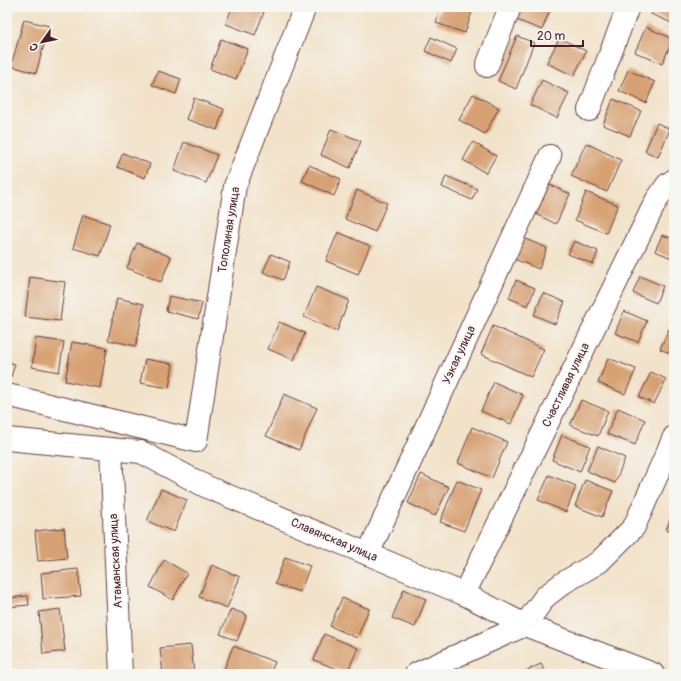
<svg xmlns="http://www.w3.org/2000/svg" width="681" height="681" viewBox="0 0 681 681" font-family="Pangolin,sans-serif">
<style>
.building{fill:#d7a173}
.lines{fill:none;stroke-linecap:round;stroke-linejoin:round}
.minor-casing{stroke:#633c43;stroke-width:24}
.minor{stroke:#fff;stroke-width:22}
.labels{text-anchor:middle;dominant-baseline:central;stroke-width:3;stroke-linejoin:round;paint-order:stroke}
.street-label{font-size:12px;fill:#4a1f2b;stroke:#f6f6f2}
</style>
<rect width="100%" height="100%" fill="#f6f6f2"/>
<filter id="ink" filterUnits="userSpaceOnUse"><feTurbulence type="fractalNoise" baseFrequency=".025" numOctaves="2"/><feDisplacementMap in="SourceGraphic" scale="8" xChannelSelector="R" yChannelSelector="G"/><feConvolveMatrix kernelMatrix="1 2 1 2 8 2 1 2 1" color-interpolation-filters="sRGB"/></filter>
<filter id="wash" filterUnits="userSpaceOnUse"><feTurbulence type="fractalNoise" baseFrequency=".012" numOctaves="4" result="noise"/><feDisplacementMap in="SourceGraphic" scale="16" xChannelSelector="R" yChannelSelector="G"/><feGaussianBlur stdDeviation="0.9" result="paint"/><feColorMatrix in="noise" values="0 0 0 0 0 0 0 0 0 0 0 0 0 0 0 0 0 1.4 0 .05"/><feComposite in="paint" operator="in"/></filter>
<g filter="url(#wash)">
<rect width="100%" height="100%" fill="#f2e2c9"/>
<g id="blocks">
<g class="building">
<polygon points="232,7 252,7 264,12 255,35 226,24"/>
<polygon points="441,7 467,7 473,9 465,33 436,23"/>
<polygon points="522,7 551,7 542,30 517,20"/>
<polygon points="654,7 674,7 674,24 651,14"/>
<polygon points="24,20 49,26 36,73 11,66"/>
<polygon points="646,27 673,39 662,64 635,52"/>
<polygon points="517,36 534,43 516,89 498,81"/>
<polygon points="431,37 457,49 451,63 425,51"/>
<polygon points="559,38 586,51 574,76 547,63"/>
<polygon points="221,39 248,49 236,79 210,69"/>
<polygon points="628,70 655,82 646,103 619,91"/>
<polygon points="158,71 181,79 176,94 152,85"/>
<polygon points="542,80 569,93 557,118 530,105"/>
<polygon points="473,94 499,108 485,134 459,120"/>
<polygon points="194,98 224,109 217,130 186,119"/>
<polygon points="613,99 641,111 630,136 603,125"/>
<polygon points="657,123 670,129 658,157 645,151"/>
<polygon points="331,129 361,141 350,168 321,155"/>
<polygon points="184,142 217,155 206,183 174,171"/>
<polygon points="473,142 496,156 486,173 463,160"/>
<polygon points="586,143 621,160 607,192 571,176"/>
<polygon points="123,153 150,164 145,178 117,167"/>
<polygon points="309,165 341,179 334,196 302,181"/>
<polygon points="446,176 477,189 472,200 442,187"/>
<polygon points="546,183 570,194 556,224 532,212"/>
<polygon points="357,190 387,203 375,232 345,219"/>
<polygon points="586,192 618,205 606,233 575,220"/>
<polygon points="83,215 110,224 100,256 73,248"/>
<polygon points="338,232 370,246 358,274 326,261"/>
<polygon points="662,235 674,239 674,259 655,251"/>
<polygon points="523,238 547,248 539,269 514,259"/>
<polygon points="574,241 598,251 593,264 568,254"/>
<polygon points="137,243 171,257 161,282 127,268"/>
<polygon points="271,254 290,262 283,280 263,272"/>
<polygon points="640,276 663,286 656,303 633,293"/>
<polygon points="30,277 65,282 60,321 25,317"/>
<polygon points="516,280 535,288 528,306 509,298"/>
<polygon points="316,287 349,300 337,331 304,317"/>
<polygon points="543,293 565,302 555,324 534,315"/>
<polygon points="169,296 202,303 198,319 166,311"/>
<polygon points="117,298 144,304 136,346 108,340"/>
<polygon points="624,311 647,321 638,342 615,333"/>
<polygon points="279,322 305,333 294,360 268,349"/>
<polygon points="493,326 544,349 531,377 481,354"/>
<polygon points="669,329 674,331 674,355 660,349"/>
<polygon points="36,338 64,342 59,372 32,367"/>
<polygon points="72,342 107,348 100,388 65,381"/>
<polygon points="608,358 636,369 625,394 598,383"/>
<polygon points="145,359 173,364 169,388 140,383"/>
<polygon points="7,362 15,364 11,377 7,376"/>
<polygon points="651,372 666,379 654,404 639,397"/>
<polygon points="494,382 523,395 511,424 481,411"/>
<polygon points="284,394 317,408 299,450 266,436"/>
<polygon points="581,400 608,411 598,436 570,425"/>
<polygon points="618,408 645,420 635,445 607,434"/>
<polygon points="472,427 507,442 492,478 458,463"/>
<polygon points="562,435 590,446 580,472 552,460"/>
<polygon points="598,446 625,458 615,483 587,471"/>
<polygon points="421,474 449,487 435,516 408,503"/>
<polygon points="549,475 576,486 566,512 538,500"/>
<polygon points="457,480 481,490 464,531 440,522"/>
<polygon points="585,480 613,491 602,517 575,506"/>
<polygon points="161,489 187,500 174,532 147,521"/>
<polygon points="674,511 674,533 666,530"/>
<polygon points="64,528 67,558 38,561 35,531"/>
<polygon points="285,557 310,566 300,592 275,584"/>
<polygon points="164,560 187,573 173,600 150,587"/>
<polygon points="212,565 240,577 227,608 199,597"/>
<polygon points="78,569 81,596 43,599 41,573"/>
<polygon points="404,589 426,599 415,627 392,618"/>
<polygon points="28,596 29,605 7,607 7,598"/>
<polygon points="342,598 369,609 357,638 330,626"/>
<polygon points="60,609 65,651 43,654 39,612"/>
<polygon points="231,609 247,615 237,641 220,634"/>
<polygon points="324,634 358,648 347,673 314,660"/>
<polygon points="191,645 194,674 163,674 160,648"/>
<polygon points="233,646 275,662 270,674 235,674 224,670"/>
<polygon points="541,664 546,674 519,674"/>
</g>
</g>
</g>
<g filter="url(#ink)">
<use href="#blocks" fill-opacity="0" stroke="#633c43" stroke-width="1"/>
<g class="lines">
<g class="minor-casing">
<g id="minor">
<polyline points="487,66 510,7"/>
<polyline points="589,110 628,7"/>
<polyline points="7,395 196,441 235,186 305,7"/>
<polyline points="7,439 141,452 207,487 464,594 525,625 653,674"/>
<polyline points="111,449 121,674"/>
<polyline points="368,554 550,156"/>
<polyline points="464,594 656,201 667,185 674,180"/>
<polyline points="416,674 525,625 545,597 563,583 599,562 634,527 674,437"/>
</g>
</g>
<use href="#minor" class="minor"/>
</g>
</g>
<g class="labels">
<g class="street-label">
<text transform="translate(229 230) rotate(-81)">Тополиная улица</text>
<text transform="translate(459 355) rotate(-65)">Узкая улица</text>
<text transform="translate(566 385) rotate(-64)">Счастливая улица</text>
<text transform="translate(334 540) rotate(23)">Славянская улица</text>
<text transform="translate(116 561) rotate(-93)">Атаманская улица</text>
</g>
</g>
<rect width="681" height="681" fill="none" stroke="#f6f6f2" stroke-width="24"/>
<g transform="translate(42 42) rotate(237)" stroke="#f6f6f2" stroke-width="3" paint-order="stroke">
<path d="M0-3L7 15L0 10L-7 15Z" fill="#4a1f2b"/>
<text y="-6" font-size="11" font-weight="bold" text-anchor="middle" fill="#4a1f2b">С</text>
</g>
<path d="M531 40v6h52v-6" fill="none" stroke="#4a1f2b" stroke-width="2"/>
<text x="537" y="40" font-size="12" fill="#4a1f2b" stroke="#f6f6f2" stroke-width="3" paint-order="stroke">20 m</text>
</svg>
